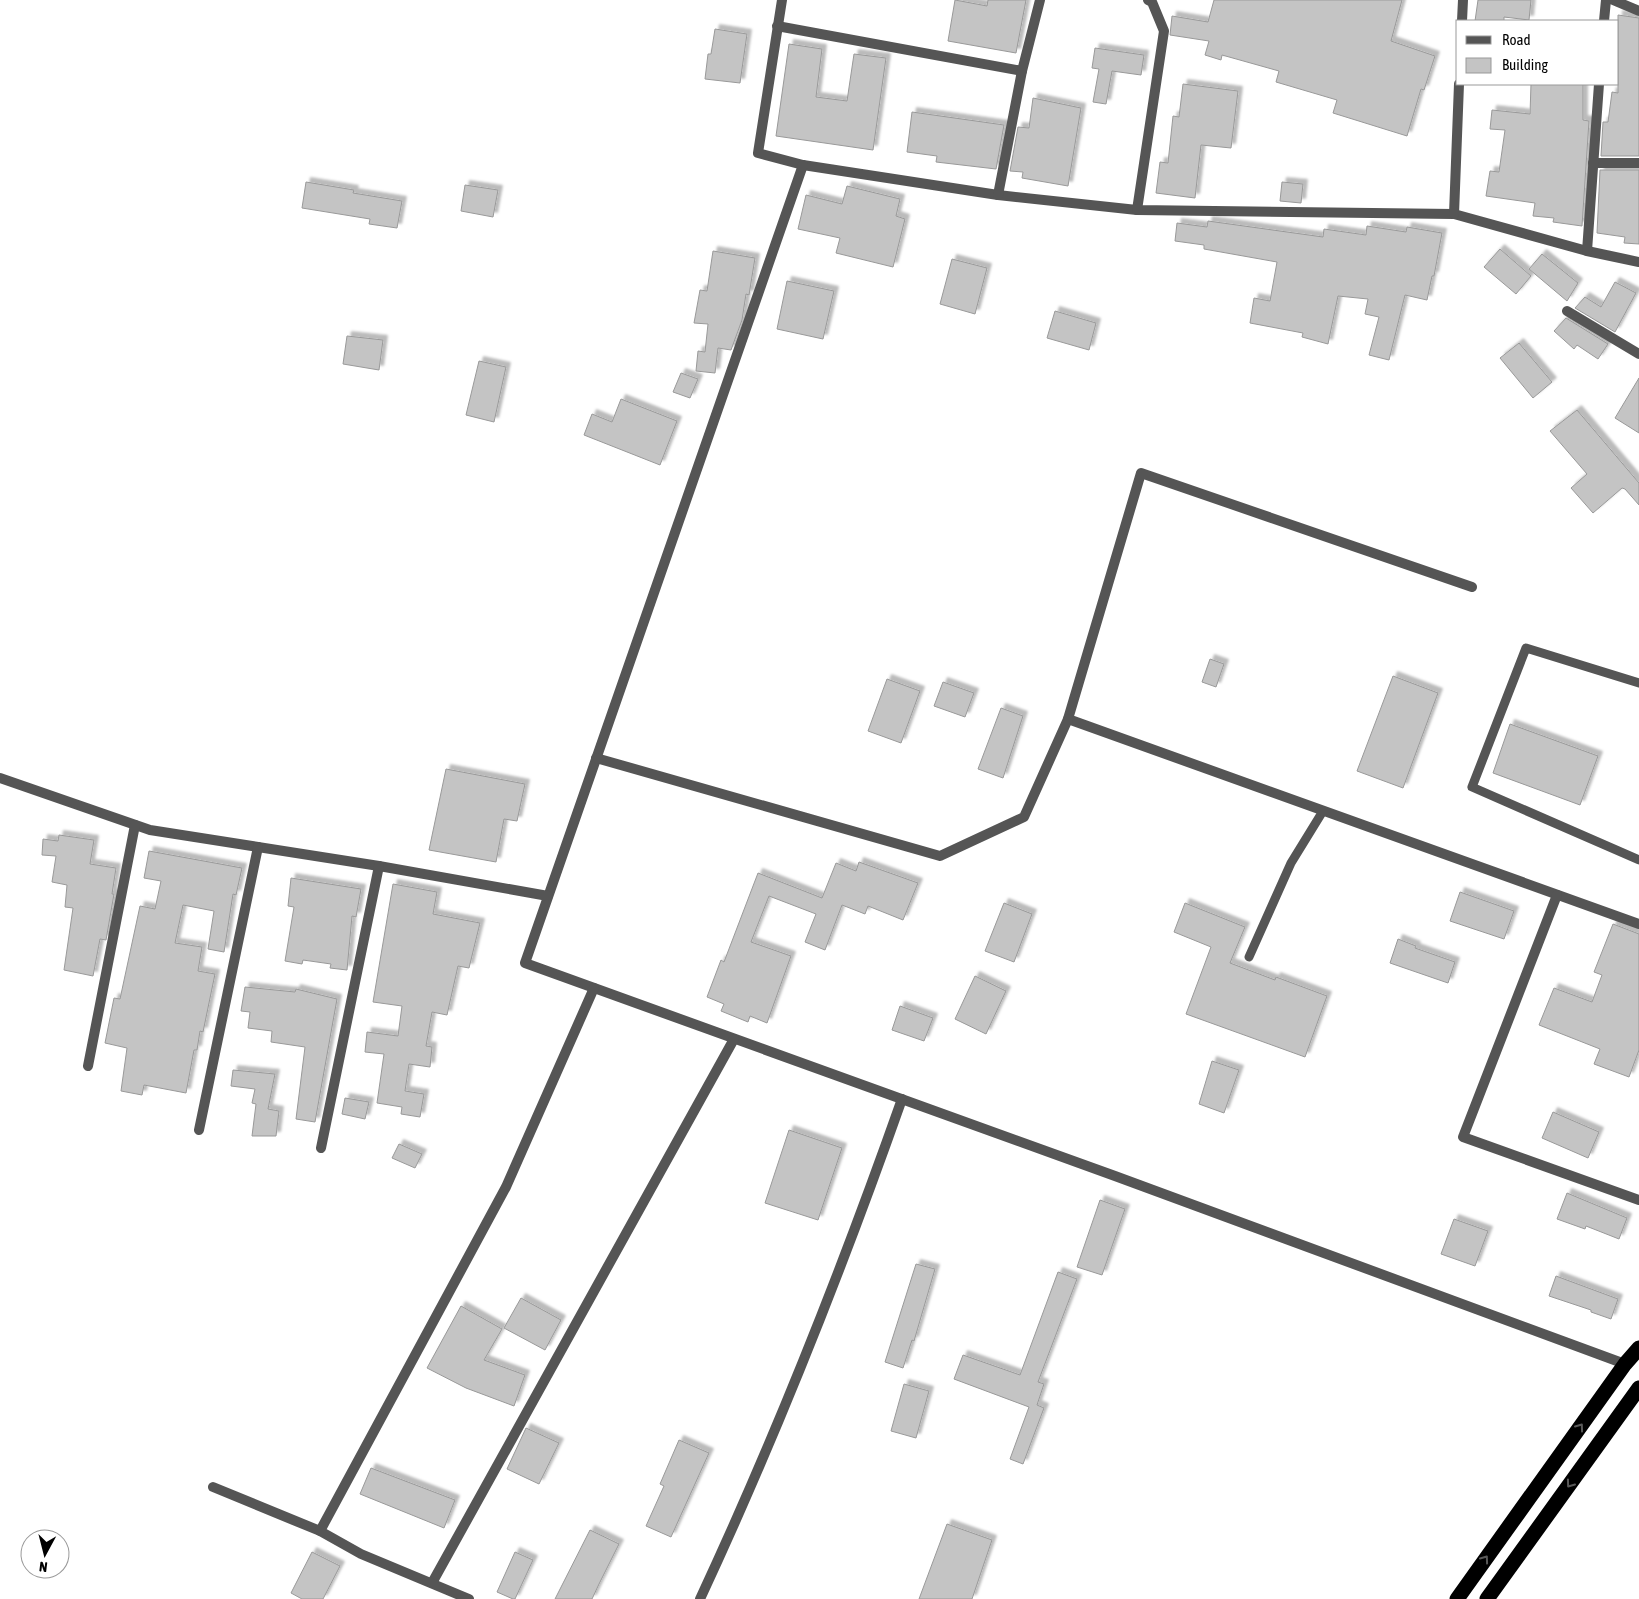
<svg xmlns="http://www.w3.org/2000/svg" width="1639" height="1599" viewBox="0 0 1639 1599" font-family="'Asap Condensed',sans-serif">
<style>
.building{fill:#c4c4c4;stroke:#999;filter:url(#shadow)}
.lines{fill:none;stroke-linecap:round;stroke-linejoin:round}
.lane{stroke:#555;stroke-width:9}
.street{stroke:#555;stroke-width:10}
.highway{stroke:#000;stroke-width:15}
.oneway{stroke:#595959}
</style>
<defs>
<filter id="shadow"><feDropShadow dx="4.5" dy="-4.5" stdDeviation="1" flood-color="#0004"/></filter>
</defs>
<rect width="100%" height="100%" fill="#fff"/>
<g class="building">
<polygon points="955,0 987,6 988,0 1026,0 1016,53 948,41"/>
<polygon points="1214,0 1402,0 1391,41 1435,56 1424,90 1421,89 1407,136 1333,113 1337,100 1276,82 1279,71 1222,55 1221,60 1205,55 1209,41 1170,35 1172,16 1208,22"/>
<polygon points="1478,0 1531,0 1529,20 1504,17 1504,21 1475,21"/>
<polygon points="1618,15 1639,18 1639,156 1601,156 1603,122 1608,122 1612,92 1618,93"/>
<polygon points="715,29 747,34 740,83 705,79 708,54 711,54"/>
<polygon points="789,44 822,49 816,97 847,101 854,54 886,58 873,150 776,136"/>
<polygon points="1095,48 1144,55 1141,75 1112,71 1106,104 1093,102 1099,69 1092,68"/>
<polygon points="1183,84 1238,91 1231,148 1201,145 1195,198 1156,193 1160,162 1168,163 1173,116 1179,117"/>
<polygon points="1531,84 1583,84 1583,120 1589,121 1582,226 1553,222 1554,218 1533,216 1535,203 1486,196 1490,171 1499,172 1505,130 1490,129 1492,110 1530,114"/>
<polygon points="1033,98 1081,108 1068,186 1022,178 1023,172 1010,171 1018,127 1029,128"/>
<polygon points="912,112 1004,125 996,169 936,162 937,156 907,152"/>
<polygon points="1600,170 1639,170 1639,244 1624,243 1625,237 1597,233"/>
<polygon points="306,182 354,190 353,193 402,201 397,228 369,224 370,219 302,208"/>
<polygon points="1282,182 1303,184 1301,203 1280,201"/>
<polygon points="465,185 498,190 493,217 461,211"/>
<polygon points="847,186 900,199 896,216 905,219 893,267 836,253 840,238 798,229 806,195 842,204"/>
<polygon points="1208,221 1323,237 1324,229 1366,235 1367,226 1406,232 1407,227 1442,233 1434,276 1432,276 1427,300 1405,295 1389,360 1369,355 1379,317 1365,314 1368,299 1338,296 1328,344 1302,337 1303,333 1250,323 1254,298 1270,301 1277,262 1204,249 1204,245 1175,241 1177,223 1207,227"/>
<polygon points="1500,249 1531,276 1516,294 1484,267"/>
<polygon points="713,251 755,258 749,295 746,294 742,320 731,350 718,348 715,373 696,371 698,351 705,352 708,324 694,323 700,290 707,291"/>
<polygon points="1542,254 1578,283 1567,301 1529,269"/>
<polygon points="952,259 987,268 975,314 940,304"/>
<polygon points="787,281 834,291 823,339 777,329"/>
<polygon points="1615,282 1636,293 1615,332 1575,308 1585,297 1601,307"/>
<polygon points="1055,311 1096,323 1089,350 1047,338"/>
<polygon points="1566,318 1608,344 1598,359 1577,345 1574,349 1554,331"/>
<polygon points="347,336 383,340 379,370 343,364"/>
<polygon points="1519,343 1552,382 1533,398 1500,358"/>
<polygon points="479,361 506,367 494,422 466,415"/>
<polygon points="681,373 698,379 690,398 673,392"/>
<polygon points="1639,378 1639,433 1615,418"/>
<polygon points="621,399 677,421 660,465 584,435 592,414 612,422"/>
<polygon points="1577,410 1639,483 1639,505 1625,489 1622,488 1593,513 1571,488 1587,474 1550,431"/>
<polygon points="1210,659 1224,664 1216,687 1202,682"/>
<polygon points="1393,676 1438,693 1403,788 1357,771"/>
<polygon points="887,679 920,691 901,743 868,731"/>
<polygon points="943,682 974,693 965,717 934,706"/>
<polygon points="1001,708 1023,716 1003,778 978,769"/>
<polygon points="1510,724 1598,756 1580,805 1493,773"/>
<polygon points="446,769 525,784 517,821 504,819 496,862 429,850"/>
<polygon points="59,835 94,840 90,864 116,868 112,894 114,894 106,940 100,939 93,976 64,970 73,908 65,907 67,885 52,882 56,856 42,855 43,839 58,841"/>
<polygon points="149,851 242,868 236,895 233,894 224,952 208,949 214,911 183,905 175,943 202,947 198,971 215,974 203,1032 200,1031 197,1050 194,1050 186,1093 144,1085 142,1095 121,1091 127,1048 105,1043 114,998 120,999 140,906 155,909 161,881 144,878"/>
<polygon points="859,862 918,883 903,920 868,906 865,914 842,905 825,950 805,942 816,914 769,896 751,942 791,956 767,1023 750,1016 748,1022 721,1011 724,1004 707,997 721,960 724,962 758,873 822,898 836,863 856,871"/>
<polygon points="291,878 361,889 356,917 352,916 347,970 330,968 331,964 303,960 302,964 285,961 294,907 288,906"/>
<polygon points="393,884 437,892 433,914 480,923 469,968 458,966 447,1015 432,1012 426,1046 432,1047 430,1067 409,1064 405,1091 424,1094 420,1117 401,1114 402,1107 377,1103 384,1054 365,1052 367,1032 398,1036 402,1006 373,1002"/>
<polygon points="1460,892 1514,911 1504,939 1450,921"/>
<polygon points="1004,903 1032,914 1014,962 985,951"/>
<polygon points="1185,903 1245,927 1230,963 1275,980 1276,977 1327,996 1305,1057 1186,1014 1211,947 1174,932"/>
<polygon points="1613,924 1639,934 1639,1050 1629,1077 1594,1064 1600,1049 1539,1025 1554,988 1592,1002 1602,975 1594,972"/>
<polygon points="1398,939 1416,946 1415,948 1455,962 1448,983 1390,963"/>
<polygon points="975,976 1006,991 986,1034 955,1019"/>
<polygon points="245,987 295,992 296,989 337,999 315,1122 296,1119 305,1047 271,1042 272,1031 248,1028 250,1012 241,1011"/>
<polygon points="900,1006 933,1018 924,1041 892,1030"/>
<polygon points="1212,1061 1239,1070 1224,1113 1199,1104"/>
<polygon points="233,1070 275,1074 268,1109 279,1111 276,1136 252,1136 256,1104 252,1103 255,1089 231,1086"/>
<polygon points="345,1098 369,1102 365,1119 342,1114"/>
<polygon points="1553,1112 1599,1132 1588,1158 1542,1138"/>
<polygon points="789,1130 842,1148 818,1220 765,1203"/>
<polygon points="399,1144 422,1154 415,1168 392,1158"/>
<polygon points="1567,1193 1627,1218 1619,1239 1586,1226 1585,1229 1557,1219"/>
<polygon points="1100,1200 1125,1209 1102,1275 1077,1267"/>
<polygon points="1454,1219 1488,1231 1475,1266 1441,1254"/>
<polygon points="916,1264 935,1269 914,1341 912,1340 903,1368 885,1362"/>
<polygon points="1058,1272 1077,1279 1038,1382 1044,1384 1037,1405 1044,1408 1023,1464 1010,1459 1029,1407 954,1379 963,1355 1020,1375"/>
<polygon points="1556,1276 1618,1299 1611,1319 1591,1312 1591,1310 1549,1296"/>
<polygon points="521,1298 561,1320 545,1350 504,1328"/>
<polygon points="461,1306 502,1329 484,1360 525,1375 514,1406 466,1388 427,1368"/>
<polygon points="904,1384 929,1391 916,1438 891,1431"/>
<polygon points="526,1428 559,1443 539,1484 507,1469"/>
<polygon points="679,1440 709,1453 671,1537 646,1526 664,1486 660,1484"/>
<polygon points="371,1468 455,1500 444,1528 360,1494"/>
<polygon points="947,1524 992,1540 972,1599 919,1599"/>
<polygon points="590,1530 619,1544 599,1584 592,1599 555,1599"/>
<polygon points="312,1552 340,1566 323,1599 302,1599 291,1593"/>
<polygon points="515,1552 533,1560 515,1599 513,1599 497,1592"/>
</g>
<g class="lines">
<g class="lane">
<polyline points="1639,683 1526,648 1472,787 1639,860"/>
<polyline points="1249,957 1291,863 1323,811"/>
</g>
<g class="street">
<polyline points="782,0 758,153 803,165 998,195 1137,210 1454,214 1587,251 1639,262"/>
<polyline points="1613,0 1639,11"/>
<polyline points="1462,21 1463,0"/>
<polyline points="1604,21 1606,0"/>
<polyline points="777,26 1022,71"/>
<polyline points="1593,163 1639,163"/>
<polyline points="803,165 525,963 1115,1176 1625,1364"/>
<polyline points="998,195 1022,71 1040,0"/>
<polyline points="1137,210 1164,31 1152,2 1148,0"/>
<polyline points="1454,214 1459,84"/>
<polyline points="1587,251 1599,84"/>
<polyline points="1567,311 1639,354"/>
<polyline points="1472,587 1141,473 1068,719 1639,924"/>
<polyline points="596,758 940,856 1024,817 1068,719"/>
<polyline points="0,778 150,830 379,866 548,896"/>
<polyline points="1557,895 1463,1137 1639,1200"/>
<polyline points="88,1066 135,825"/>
<polyline points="199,1130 258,847"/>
<polyline points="321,1148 379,866"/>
<polyline points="213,1487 320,1531"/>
<polyline points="432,1583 734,1039"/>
<polyline points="469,1599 361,1554 320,1531 506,1187 594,988"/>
<path d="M700 1599C776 1436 842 1269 902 1099"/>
</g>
<g class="highway">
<polyline points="1457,1599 1625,1364 1639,1348"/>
<polyline points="1487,1599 1639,1388"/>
</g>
</g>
<defs><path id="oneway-chevron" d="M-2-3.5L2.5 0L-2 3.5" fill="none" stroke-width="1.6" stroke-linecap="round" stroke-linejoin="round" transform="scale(1.25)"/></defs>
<g class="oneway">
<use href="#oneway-chevron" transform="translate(1580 1427) rotate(-54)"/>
<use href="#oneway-chevron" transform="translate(1570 1484) rotate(126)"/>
<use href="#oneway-chevron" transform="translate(1485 1559) rotate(-54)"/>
</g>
<rect x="1456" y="20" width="162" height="65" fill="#ffffff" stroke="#999999"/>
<rect x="1466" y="36" width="25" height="8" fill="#555555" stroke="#999999"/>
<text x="1502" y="45" font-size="15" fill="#000000">Road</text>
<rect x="1466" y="58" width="25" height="15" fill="#c4c4c4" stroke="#999999"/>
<text x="1502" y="70" font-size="15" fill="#000000">Building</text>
<g transform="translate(45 1554) rotate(187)"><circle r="24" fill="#ffffff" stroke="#999999"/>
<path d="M0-4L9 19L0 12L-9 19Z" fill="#000000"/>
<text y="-8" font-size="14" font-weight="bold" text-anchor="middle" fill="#000000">N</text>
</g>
</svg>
